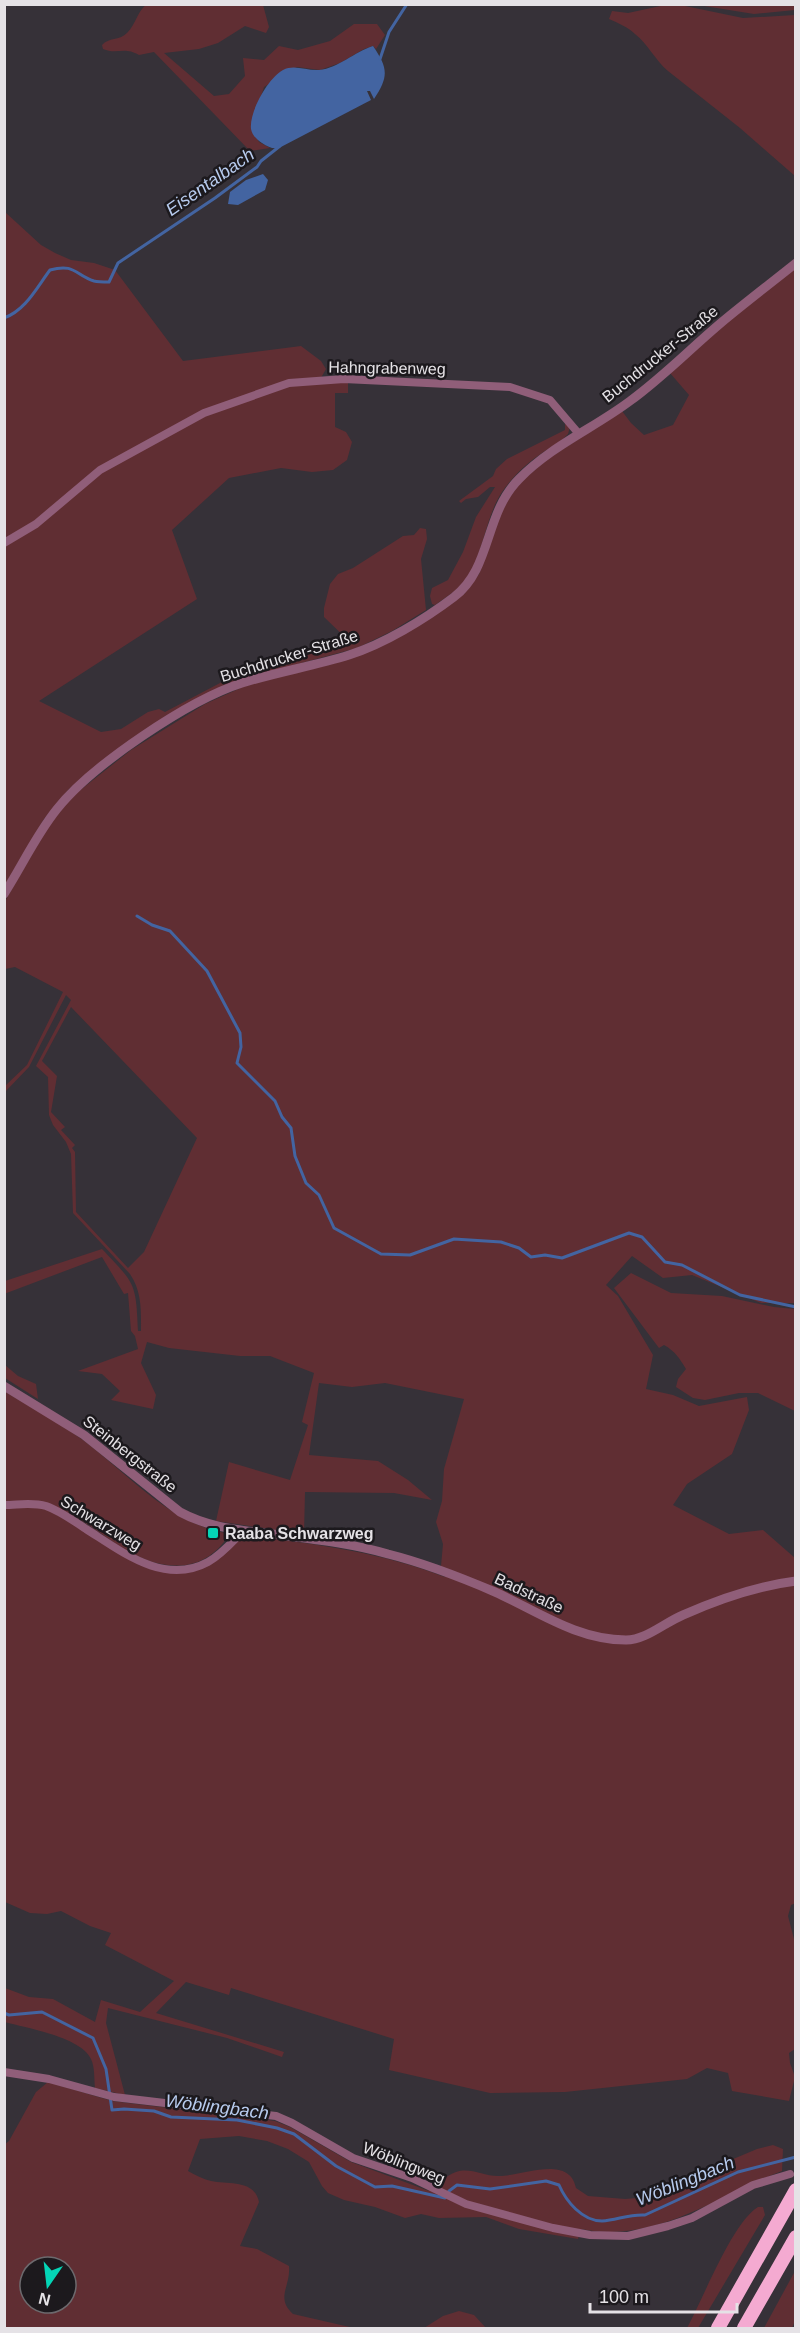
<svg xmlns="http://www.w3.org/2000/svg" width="800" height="2333" viewBox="0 0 800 2333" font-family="Helvetica,sans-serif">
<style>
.green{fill:#602e33;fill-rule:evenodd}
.water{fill:#4364a1}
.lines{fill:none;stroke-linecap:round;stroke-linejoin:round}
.stream{stroke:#4364a1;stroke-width:3}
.minor{stroke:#905e79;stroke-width:8}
.tertiary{stroke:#905e79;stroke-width:9}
.motorway{stroke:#f4aad1;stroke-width:14}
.poi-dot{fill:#04d5b6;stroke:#1c191d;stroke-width:2}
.labels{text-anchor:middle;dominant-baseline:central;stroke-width:5;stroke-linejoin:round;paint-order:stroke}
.street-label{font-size:16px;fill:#e5e2e6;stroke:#1c191d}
.poi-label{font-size:16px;font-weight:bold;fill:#e5e2e6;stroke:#1c191d;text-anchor:start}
.water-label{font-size:18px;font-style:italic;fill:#b7cbee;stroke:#1c191d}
</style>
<rect width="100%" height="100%" fill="#363138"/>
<g class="green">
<path d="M146 5H263L269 27 266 33 245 26 218 43 199 49 164 53 214 96 229 94 245 76 243 58 264 60 279 46 298 50 330 41 354 24H377L385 35 376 49 373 46 364 49 340 63 320 70 297 67 264 87 251 128 259 142 270 148 250 151 154 52 139 55C124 46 117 55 103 49L102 45C109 37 119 41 127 33 136 24 137 12 146 5Z"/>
<path d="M665 5 685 6 743 18 795 15V176L740 128 668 71C655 60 648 44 635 34 628 27 618 23 609 19L612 11 628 13Z"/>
<polygon points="698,5 795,5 795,10 754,14"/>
<polygon points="5,212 41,245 55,253 71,260 94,263 115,270 183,361 301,346 321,361 326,369 318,383 348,381 348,393 335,393 335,427 346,432 352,442 347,460 333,470 312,472 281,468 229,478 172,530 197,599 39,701 101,732 121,729 148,712 159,709 165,712 239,673 257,667 260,662 352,644 324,617 324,608 330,584 338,574 353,568 403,536 414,535 420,528 426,529 427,539 421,559 426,610 392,631 357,648 242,679 201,697 100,763 69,789 44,819 5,885"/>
<path d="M795 267V1303H761L692 1275 663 1278 632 1256 606 1285 618 1296 653 1355 646 1389 673 1395 699 1406 747 1397 749 1410 732 1454 687 1484 673 1505 729 1534 763 1530 795 1558 796 1903 791 1905 788 1916 795 1943V2049L789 2053 790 2063 795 2077 789 2101 732 2091 728 2073 707 2068 687 2079 565 2092 490 2093 389 2070 394 2039 231 1988 229 1995 186 1982 156 2013 284 2052 282 2057 227 2038 108 2008 106 2023 125 2095 95 2088C94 2079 95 2067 91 2059 81 2037 26 2028 5 2022V1988L29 1997 53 1999 95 2022 101 2000 140 2012 174 1981 105 1945 111 1933 90 1926 61 1911 47 1914 30 1913 5 1902V1507L30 1506 47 1509 146 1567 195 1569 244 1536C313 1543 380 1552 445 1577L441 1566 443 1544 436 1522 442 1501 444 1469 464 1399 385 1383 352 1387 319 1383 309 1455 378 1461 408 1480 432 1500 394 1493 305 1492 304 1534 216 1521 229 1462 290 1480 308 1425 302 1422 314 1373 270 1356H240L169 1348 147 1342 141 1363 156 1395 153 1409 111 1400 120 1391 102 1374 78 1371 138 1349 135 1336 131 1331 128 1293 124 1294 102 1257 4 1294 5 1281 102 1249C135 1284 136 1282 138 1331H141C141 1310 142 1292 130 1274L73 1213 71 1154 66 1142 53 1125 49 1115 48 1077 36 1066 71 1000 66 995 29 1067 5 1092V1086L27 1065 63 992 15 967 5 969V901L50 823 74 795 131 750 205 704 245 686 359 655 464 594 479 574 502 508 520 483 546 460 622 411 631 423 644 435 673 425 689 395 670 373 725 324ZM71 1007 197 1138 144 1252 128 1268 76 1212 75 1152 72 1148 75 1145 61 1130 65 1127 51 1112 57 1076 42 1061Z"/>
<path d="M565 419 570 427 568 434C561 442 551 447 542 453 527 463 512 477 502 492 485 518 484 552 467 578 459 590 446 597 435 605L432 604 430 596 432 588 448 580 463 552 476 517 495 487H490L478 497 466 499 461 503 459 501 493 476 496 469 507 459 565 430Z"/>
<path d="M631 1273 671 1293 722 1296 774 1307 795 1309V1411L758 1393H739L705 1400 693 1398 676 1387 678 1379 686 1369C680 1359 675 1351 664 1345L659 1348 614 1288Z"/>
<polygon points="5,1365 18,1376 36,1384 38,1399 5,1378"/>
<path d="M4 1391C31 1407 58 1422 83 1440 128 1474 168 1522 225 1533L227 1538C216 1553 204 1562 186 1565 135 1571 102 1527 58 1508 40 1500 24 1501 5 1501Z"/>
<path d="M48 2082 112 2101 275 2121 290 2127 351 2162 429 2191C437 2185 446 2175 456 2172 470 2167 483 2176 498 2176 520 2177 569 2153 576 2188L588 2196 625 2199 637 2198 662 2189 757 2149 773 2145 783 2149 782 2171C716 2197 655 2244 581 2229L578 2239 519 2229 486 2217 439 2218 421 2214 405 2218 375 2207 344 2200 328 2193 322 2186 309 2162 288 2149 267 2141 239 2136 200 2139 188 2171C195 2175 203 2179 211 2181 229 2185 254 2179 259 2202L240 2246 257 2249 289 2266C291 2286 275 2298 293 2314L354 2328H5L4 2145 9 2141 36 2092ZM30 2267H66V2303H30Z"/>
<path d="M758 2207H763L765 2215 698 2328H687C703 2299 732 2223 758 2207Z"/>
<polygon points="795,2271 795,2321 792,2328 764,2328"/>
<polygon points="459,2311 474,2315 486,2328 424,2328 443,2316"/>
</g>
<g class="water">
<path d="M373 46C388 68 389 76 374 99L370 91H367L371 100 279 148C272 149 268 147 262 143 257 140 252 135 251 129 249 112 268 78 283 70 294 64 307 71 319 70 339 68 354 52 373 46Z"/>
<polygon points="263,174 268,180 265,190 238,205 228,204 230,192 246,180"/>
</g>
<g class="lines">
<g class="stream">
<polyline points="380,59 389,32 407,4"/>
<path d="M4 318C26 310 37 287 50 270 75 263 75 275 94 281 98 282 105 282 109 282L118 263 215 198 257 167 261 161 280 146"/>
<polyline points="137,916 152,925 170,931 207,971 240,1033 241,1047 237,1063 275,1101 282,1117 291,1128 295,1156 306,1183 319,1195 334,1228 381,1254 410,1255 454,1239 501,1242 519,1248 531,1257 545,1255 562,1258 629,1233 642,1237 665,1262 682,1265 740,1295 796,1307"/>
<path d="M4 2013 9 2015 42 2012 93 2038 106 2069 112 2110 124 2109 154 2111 171 2117 237 2120 277 2128 294 2134 336 2166 375 2187 392 2186 445 2198 449 2191 457 2185 490 2189 546 2181 559 2185C566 2201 582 2221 602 2221 617 2220 629 2214 645 2215L738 2172 796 2157"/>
</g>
<g class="minor">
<polyline points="4,543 36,524 100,470 204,413 289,383 344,379 510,387 550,400 579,434"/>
<path d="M4 1505C18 1505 32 1502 46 1506 60 1511 74 1521 86 1529 121 1551 164 1586 208 1562 222 1554 232 1542 243 1531"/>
<polyline points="4,2072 49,2079 114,2097 276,2116 292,2123 353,2158 412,2178 466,2204 553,2228 590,2235 628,2236 668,2226 692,2218 753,2185 790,2174"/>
</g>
<g class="tertiary">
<path d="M4 894C22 866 36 835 57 809 92 765 189 700 242 683 277 672 314 666 349 655 384 644 425 619 454 597 492 568 484 514 519 479 551 446 594 428 630 401 663 377 691 348 722 322 746 302 771 283 796 263"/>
<path d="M4 1386 84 1435 180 1512C209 1528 240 1530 272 1534 311 1539 350 1543 388 1554 424 1563 460 1577 495 1592 537 1611 577 1640 626 1640 646 1640 664 1623 683 1615 719 1599 756 1586 796 1581"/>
</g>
<g class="motorway">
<polyline points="718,2328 796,2190"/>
<polyline points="744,2328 796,2237"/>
</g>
</g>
<rect class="poi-dot" x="207" y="1527" width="12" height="12" rx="3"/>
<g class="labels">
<g class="street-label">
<text transform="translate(660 354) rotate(-39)">Buchdrucker-Straße</text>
<text transform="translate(387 368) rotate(1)">Hahngrabenweg</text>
<text transform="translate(289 656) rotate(-17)">Buchdrucker-Straße</text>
<text transform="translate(130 1454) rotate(38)">Steinbergstraße</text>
<text transform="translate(101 1523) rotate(31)">Schwarzweg</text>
<text transform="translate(529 1593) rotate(25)">Badstraße</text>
<text transform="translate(404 2163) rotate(22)">Wöblingweg</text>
</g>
<g class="poi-label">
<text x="225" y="1533">Raaba Schwarzweg</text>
</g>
<g class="water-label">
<text transform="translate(210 182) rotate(-35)">Eisentalbach</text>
<text transform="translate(217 2107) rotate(7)">Wöblingbach</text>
<text transform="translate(685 2181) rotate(-22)">Wöblingbach</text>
</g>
</g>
<rect width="800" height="2333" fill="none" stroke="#e5e2e6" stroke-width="12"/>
<g transform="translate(48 2285) rotate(194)"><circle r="28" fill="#1c191d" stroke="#6c696d" stroke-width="1.5"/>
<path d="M0-4.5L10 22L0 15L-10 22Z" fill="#04d5b6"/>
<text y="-9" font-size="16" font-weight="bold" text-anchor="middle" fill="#e5e2e6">N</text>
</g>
<path d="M590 2303v9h147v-9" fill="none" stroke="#e5e2e6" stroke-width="3"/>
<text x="599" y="2303" font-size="18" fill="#e5e2e6" stroke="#1c191d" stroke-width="4.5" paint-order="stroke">100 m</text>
</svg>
